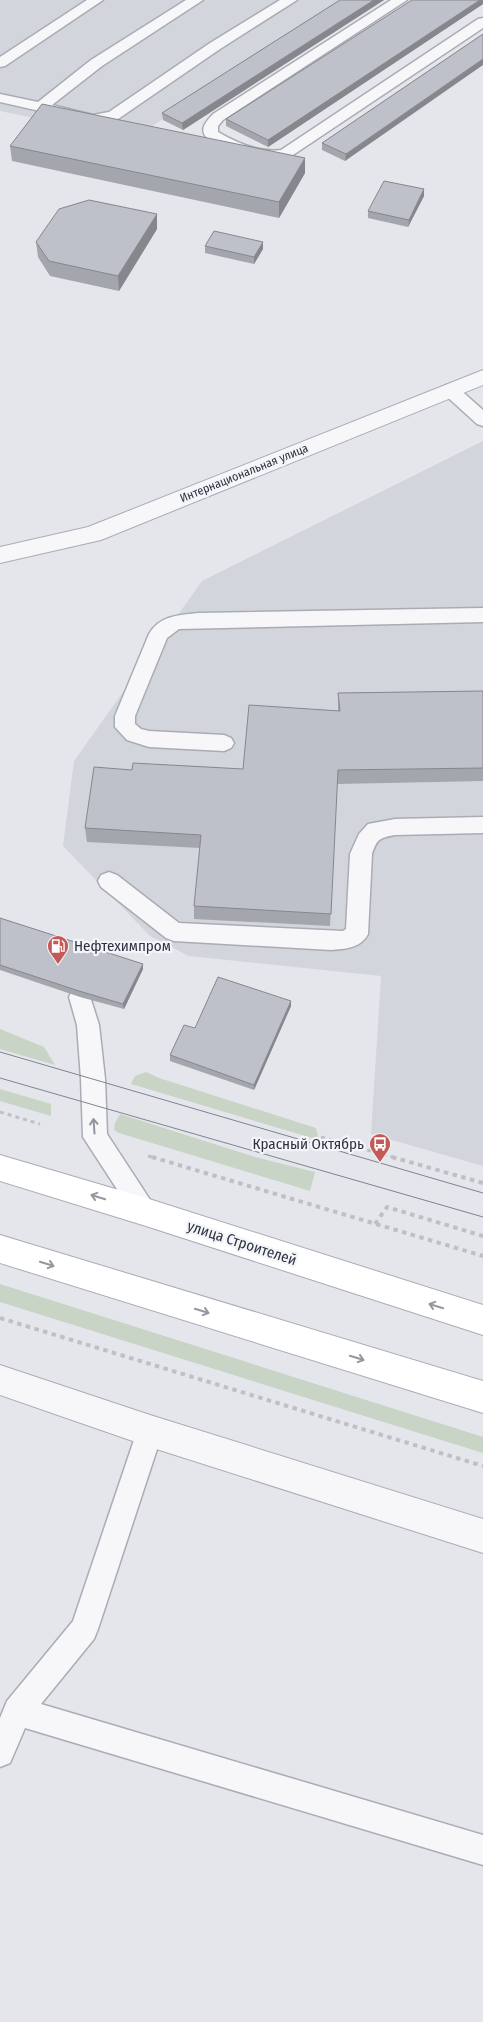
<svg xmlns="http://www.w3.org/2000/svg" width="483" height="2022" viewBox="0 0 483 2022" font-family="'Fira Sans Condensed',sans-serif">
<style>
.built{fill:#d3d5dc}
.green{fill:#c8d4c6}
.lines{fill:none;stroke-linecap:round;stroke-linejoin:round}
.lane-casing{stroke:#aaacb5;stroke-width:3}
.street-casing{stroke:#aaacb5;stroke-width:2}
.secondary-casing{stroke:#aaacb5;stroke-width:2}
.path-far1{stroke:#bfc0c6;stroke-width:3;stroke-dasharray:4 4;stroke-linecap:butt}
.path{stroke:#bfc0c6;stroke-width:4;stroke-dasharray:4.5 4.5;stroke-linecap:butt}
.lane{fill:#f7f7f9;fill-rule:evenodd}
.street{fill:#f7f7f9;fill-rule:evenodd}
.secondary{fill:#fff;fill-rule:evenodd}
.tram{stroke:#7f8393;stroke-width:1}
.wall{fill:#a4a6ae}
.shaded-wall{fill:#86878d}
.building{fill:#bfc1ca;stroke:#86878d}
.oneway{stroke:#92949e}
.oneway2{stroke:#9698a0}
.labels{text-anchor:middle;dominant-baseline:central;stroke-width:4.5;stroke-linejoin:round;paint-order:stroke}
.far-street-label{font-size:12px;fill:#2e3242;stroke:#f4f5f8}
.poi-label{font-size:15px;fill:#2e3242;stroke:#f4f5f8;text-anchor:start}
.street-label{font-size:15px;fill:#2e3242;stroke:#f4f5f8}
</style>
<rect width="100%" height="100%" fill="#e4e6eb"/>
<g class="built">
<polygon points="0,0 351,0 133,138 0,111"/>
<polygon points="483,441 483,1166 371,1134 381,976 189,956 150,936 63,846 74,761 202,581"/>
</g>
<g class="green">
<polygon points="0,1029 44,1047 55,1065 0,1049"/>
<polygon points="146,1072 159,1078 316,1128 319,1140 131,1084 135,1076"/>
<polygon points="0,1089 51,1104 51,1116 0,1101"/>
<polygon points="120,1114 255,1157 315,1172 310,1191 119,1133 114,1130 115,1123"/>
<polygon points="0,1284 483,1437 483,1453 0,1302"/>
</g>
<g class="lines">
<g class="lane-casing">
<g id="lane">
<polygon points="87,0 103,0 5,66 0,67 0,57"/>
<polygon points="186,0 203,0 102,66 52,105 93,115 109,112 210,43 280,0 297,0 220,49 118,119 93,123 0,102 0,94 38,102 91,60"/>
<path d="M391 0H407L223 120 218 126V132C237 143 259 153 281 150L478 19 483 18V28L290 157C261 165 231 152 206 137 199 128 207 121 213 114Z"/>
<polygon points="450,384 456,386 483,410 483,426 477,424 444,394 441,390 444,386"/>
<path d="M483 608V622L179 629 167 638 135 716V724L141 729 149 731 224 735 231 738 234 743 231 748 224 751 149 747 127 740 115 727V716L149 634C160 615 180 615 199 613Z"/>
<path d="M483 817V833L395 835C379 838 377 839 372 854L368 934C361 948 345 949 331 950L174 941 166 938 101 887 98 881 101 875 109 872 117 875 179 923 343 931 346 929 350 854 359 834 368 824 395 819Z"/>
<polygon points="80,987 88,990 99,1025 105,1079 107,1134 158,1212 155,1220 146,1223 137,1220 83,1137 81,1079 77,1025 69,997 72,990"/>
<polygon points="150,1418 159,1422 163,1431 98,1629 94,1639 41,1704 483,1835 483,1865 25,1728 10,1763 0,1767 0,1718 7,1701 73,1621 137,1431 141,1422"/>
</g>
</g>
<g class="street-casing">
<g id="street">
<polygon points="483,370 483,385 101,540 0,563 0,547 88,527"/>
<polygon points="0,1365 150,1415 483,1519 483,1553 150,1447 0,1395"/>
</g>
</g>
<g class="secondary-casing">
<g id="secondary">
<polygon points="0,1155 146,1198 483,1305 483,1335 146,1226 0,1181"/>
<polygon points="0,1235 483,1381 483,1413 0,1263"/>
</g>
</g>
<g class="path-far1">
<polyline points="0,1112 40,1124"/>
<polyline points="321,1137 396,1158"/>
<polyline points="148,1156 156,1158"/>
</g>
<g class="path">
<polyline points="152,1157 483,1256"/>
<polyline points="392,1157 483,1183"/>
<polyline points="375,1224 387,1207 483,1236"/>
<polyline points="0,1318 483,1466"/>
</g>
<use href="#lane" class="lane"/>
<use href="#street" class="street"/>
<use href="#secondary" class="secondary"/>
<g class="tram">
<polyline points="0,1052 483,1193"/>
<polyline points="0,1078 483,1217"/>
</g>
</g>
<g class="wall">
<polygon points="340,0 384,0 183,130 163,120 162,113"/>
<polygon points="483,0 483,4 268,147 226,126 226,119"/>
<polygon points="483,34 345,161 322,150 322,143"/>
<polygon points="10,146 305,173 279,218 12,161"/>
<polygon points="424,189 424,196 408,227 368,218 368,211"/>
<polygon points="157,214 157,229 119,291 50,276 38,257 36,242"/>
<polygon points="205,246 263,249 254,264 205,253"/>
<polygon points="483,691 483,781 337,784 330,926 194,919 194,906 200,848 87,842 85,828 132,770 243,769 338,711 338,693"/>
<polygon points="0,918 143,964 143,969 124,1009 80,997 0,970"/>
<polygon points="291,1001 291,1006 254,1090 170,1061 170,1055"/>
</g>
<g class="shaded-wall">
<polygon points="374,0 384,0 183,130 182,123"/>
<polygon points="480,0 483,0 483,4 268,147 268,140"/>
<polygon points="483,59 483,65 345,161 346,154"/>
<polygon points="305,158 305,173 279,218 279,202"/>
<polygon points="424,189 424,196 408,227 409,220"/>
<polygon points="157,214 157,229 119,291 118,276"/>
<polygon points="263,242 263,249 254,264 254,257"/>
<polygon points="143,964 143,969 124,1009 123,1004"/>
<polygon points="291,1001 291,1006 254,1090 254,1085"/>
</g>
<g class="building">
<polygon points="340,0 374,0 182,123 162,113"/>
<polygon points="412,0 480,0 268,140 226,119"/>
<polygon points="483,34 483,59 346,154 322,143"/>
<polygon points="42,104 305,158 279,202 10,146"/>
<polygon points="384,181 424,189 409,220 368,211"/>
<polygon points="89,200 157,214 118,276 49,261 36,242 59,209"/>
<polygon points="214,231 263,242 254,257 205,246"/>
<polygon points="483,691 483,768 338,770 331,914 194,906 201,835 85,828 94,767 132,770 133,763 243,769 249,705 340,711 338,693"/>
<polygon points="0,918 143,964 123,1004 79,991 0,965"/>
<polygon points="218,977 291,1001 254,1085 170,1055 184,1025 195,1028"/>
</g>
<defs><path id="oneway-shaft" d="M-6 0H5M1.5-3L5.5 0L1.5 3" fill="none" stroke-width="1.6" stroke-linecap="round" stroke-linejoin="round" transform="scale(1.25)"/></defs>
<use class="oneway" href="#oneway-shaft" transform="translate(94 1126) rotate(-94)"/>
<g class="oneway2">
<use href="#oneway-shaft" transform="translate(98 1197) rotate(-163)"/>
<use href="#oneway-shaft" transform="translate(47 1264) rotate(17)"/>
<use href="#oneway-shaft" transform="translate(436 1306) rotate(-163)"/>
<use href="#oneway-shaft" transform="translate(202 1311) rotate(17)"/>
<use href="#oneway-shaft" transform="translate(357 1358) rotate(17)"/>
</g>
<defs>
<g id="fuel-pin" transform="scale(1.125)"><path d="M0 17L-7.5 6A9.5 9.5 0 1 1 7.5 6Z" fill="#c25a58" stroke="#f4f5f8"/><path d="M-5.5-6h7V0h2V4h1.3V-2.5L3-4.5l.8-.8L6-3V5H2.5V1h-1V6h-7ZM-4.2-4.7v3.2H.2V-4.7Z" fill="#fff"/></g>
<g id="bus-pin" transform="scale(1.125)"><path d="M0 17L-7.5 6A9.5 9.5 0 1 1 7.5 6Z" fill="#c25a58" stroke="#f4f5f8"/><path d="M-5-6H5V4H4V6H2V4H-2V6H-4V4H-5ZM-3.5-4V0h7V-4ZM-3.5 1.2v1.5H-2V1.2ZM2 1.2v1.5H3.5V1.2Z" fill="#fff"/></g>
</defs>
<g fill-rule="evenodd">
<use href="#fuel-pin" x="58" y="946"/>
<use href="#bus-pin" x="380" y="1144"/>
</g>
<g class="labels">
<g class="far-street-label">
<text transform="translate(244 473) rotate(-22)">Интернациональная улица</text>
</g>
<g class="poi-label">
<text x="74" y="946">Нефтехимпром</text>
<text x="364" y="1144" text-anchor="end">Красный Октябрь</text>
</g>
<g class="street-label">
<text transform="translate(242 1243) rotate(18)">улица Строителей</text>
</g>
</g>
</svg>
